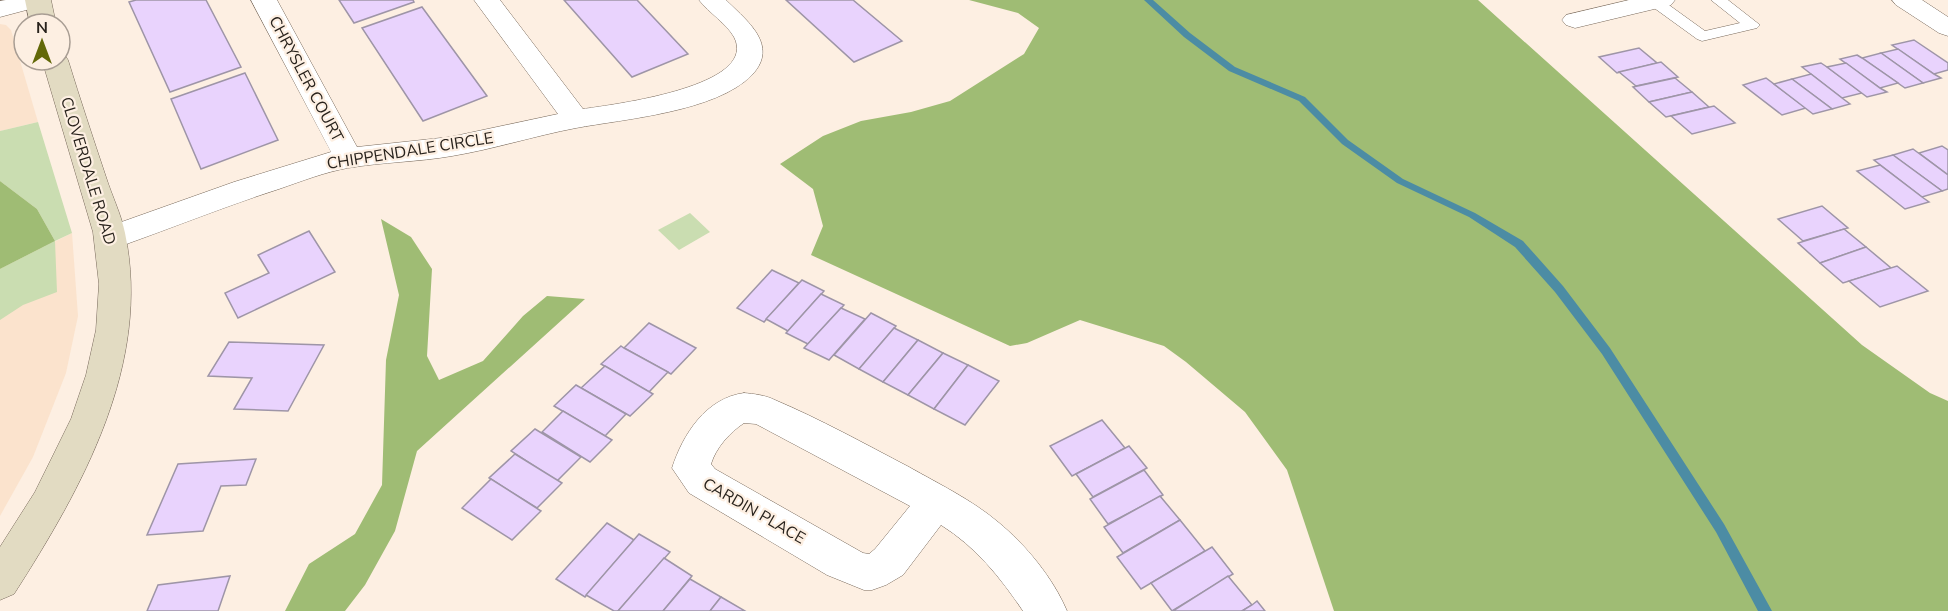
<svg xmlns="http://www.w3.org/2000/svg" width="1948" height="611" viewBox="0 0 1948 611" font-family="'Nunito Sans',sans-serif">
<style>
.built{fill:#fbe3cd}
.green{fill:#caddb1}
.forest{fill:#9fbc74}
.lines{fill:none;stroke-linecap:round;stroke-linejoin:round}
.stream{fill:#4c8ca4;fill-rule:evenodd}
.building{fill:#e9d3fd;stroke:#9e95a7;stroke-width:1.5}
.lane-casing{stroke:#78695b;stroke-width:1}
.street-casing{stroke:#78695b;stroke-width:1}
.secondary-casing{stroke:#78695b;stroke-width:1}
.lane{fill:#fff;fill-rule:evenodd}
.street{fill:#fff;fill-rule:evenodd}
.secondary{fill:#e2dbc2;fill-rule:evenodd}
.labels{text-anchor:middle;dominant-baseline:central;stroke-width:4.5;stroke-linejoin:round;paint-order:stroke}
.street-label{font-size:16px;fill:#28221c;stroke:#fdefe2}
</style>
<rect width="100%" height="100%" fill="#fdefe2"/>
<g class="built">
<polygon points="0,24 6,25 11,30 38,122 0,131"/>
<polygon points="72,233 78,316 66,373 33,457 0,516 0,269"/>
</g>
<g class="green">
<polygon points="38,122 72,233 55,241 57,292 23,305 0,320 0,269 55,241 37,209 0,181 0,131"/>
<polygon points="690,213 710,232 679,250 658,230"/>
</g>
<g class="forest">
<polygon points="969,0 1478,0 1862,345 1930,393 1948,401 1948,611 1334,611 1287,470 1245,412 1186,362 1164,346 1080,320 1027,343 1010,346 811,255 823,226 813,189 780,164 823,136 861,121 911,112 950,101 1024,54 1039,28 1018,13"/>
<polygon points="0,181 37,209 55,241 0,269"/>
<polygon points="381,219 411,237 432,269 427,356 439,380 483,361 523,316 547,296 585,299 417,451 395,531 365,585 345,611 285,611 309,564 355,534 382,485 386,360 399,295"/>
</g>
<g class="lines">
<polygon class="stream" points="1144,0 1153,0 1190,33 1235,67 1305,97 1348,140 1403,179 1475,213 1523,241 1563,286 1610,348 1724,524 1772,611 1758,611 1716,532 1602,354 1555,292 1515,247 1469,217 1397,183 1342,144 1299,101 1229,71 1184,37"/>
</g>
<g class="building">
<polygon points="136,0 206,0 241,67 170,92 129,2"/>
<polygon points="339,0 413,0 414,2 354,23"/>
<polygon points="564,0 637,0 688,54 632,77"/>
<polygon points="786,0 853,0 902,41 854,62"/>
<polygon points="422,7 487,96 423,121 362,28"/>
<polygon points="1914,40 1948,63 1948,70 1934,74 1892,45"/>
<polygon points="1639,48 1657,63 1617,73 1599,57"/>
<polygon points="1898,49 1934,74 1941,78 1923,83 1881,53"/>
<polygon points="1881,53 1923,83 1905,88 1862,58"/>
<polygon points="1857,55 1862,58 1898,83 1880,88 1840,59"/>
<polygon points="1661,62 1678,77 1636,86 1619,72"/>
<polygon points="1821,63 1827,67 1862,93 1842,98 1802,67"/>
<polygon points="1846,63 1880,88 1887,92 1867,97 1827,67"/>
<polygon points="245,73 278,140 201,169 171,99"/>
<polygon points="1811,74 1842,98 1850,104 1832,109 1792,79"/>
<polygon points="1675,78 1692,92 1649,102 1633,87"/>
<polygon points="1766,78 1806,108 1782,115 1743,85"/>
<polygon points="1792,79 1832,109 1813,114 1774,84"/>
<polygon points="1692,92 1709,107 1666,117 1649,102"/>
<polygon points="1714,106 1735,123 1692,134 1671,116"/>
<polygon points="1942,146 1948,150 1948,175 1919,153"/>
<polygon points="1913,149 1948,175 1948,189 1942,191 1893,155"/>
<polygon points="1893,155 1942,191 1922,197 1874,160"/>
<polygon points="1880,165 1922,197 1929,202 1905,209 1857,171"/>
<polygon points="1822,206 1848,228 1803,241 1778,219"/>
<polygon points="1844,229 1866,247 1820,263 1798,243"/>
<polygon points="309,231 335,272 238,318 225,293 269,273 258,255"/>
<polygon points="1866,247 1891,268 1843,283 1820,263"/>
<polygon points="1897,266 1928,291 1880,307 1849,281"/>
<polygon points="772,270 799,283 764,322 737,308"/>
<polygon points="802,280 824,291 788,331 766,319"/>
<polygon points="821,294 844,305 808,344 786,333"/>
<polygon points="841,308 865,319 829,360 804,348"/>
<polygon points="871,313 896,326 859,369 834,355"/>
<polygon points="649,323 696,348 671,374 624,348"/>
<polygon points="894,328 918,340 883,382 859,369"/>
<polygon points="918,340 943,353 908,395 883,382"/>
<polygon points="229,342 324,345 288,411 234,409 252,378 208,376"/>
<polygon points="621,346 624,348 668,372 649,392 601,364"/>
<polygon points="943,353 968,365 934,409 908,395"/>
<polygon points="968,365 999,381 965,425 934,409"/>
<polygon points="605,366 653,394 630,416 581,388"/>
<polygon points="576,385 626,414 605,436 554,406"/>
<polygon points="563,411 612,440 590,462 542,432"/>
<polygon points="1102,420 1125,448 1072,476 1050,446"/>
<polygon points="535,429 581,457 557,481 511,451"/>
<polygon points="1129,446 1147,468 1093,497 1076,474"/>
<polygon points="515,454 562,483 537,508 489,478"/>
<polygon points="256,459 246,485 221,486 203,531 147,535 178,464"/>
<polygon points="1144,470 1163,495 1108,524 1090,499"/>
<polygon points="491,479 541,511 512,540 462,508"/>
<polygon points="1160,496 1180,520 1123,553 1104,527"/>
<polygon points="1180,520 1205,551 1141,589 1117,557"/>
<polygon points="607,523 634,540 585,597 556,579"/>
<polygon points="639,534 670,552 618,611 614,611 586,595"/>
<polygon points="1212,547 1233,574 1172,611 1151,583"/>
<polygon points="664,558 692,576 663,611 618,611"/>
<polygon points="230,576 218,611 147,611 158,585"/>
<polygon points="1228,576 1252,605 1242,611 1173,611"/>
<polygon points="690,579 721,597 710,611 663,611"/>
<polygon points="721,597 745,611 710,611"/>
<polygon points="1257,601 1265,611 1242,611 1252,605"/>
</g>
<g class="lines">
<g class="lane-casing">
<polygon id="lane" points="1649,0 1662,0 1705,31 1740,23 1711,0 1728,0 1760,25 1757,28 1702,41 1697,39 1650,5"/>
</g>
<g class="street-casing">
<g id="street">
<polygon points="6,0 49,0 45,5 0,17 0,1"/>
<path d="M251 0H277L357 147 450 137 558 114 474 0H500L583 109C610 105 760 87 734 37 726 23 709 13 699 0H726C746 20 780 45 752 75 716 112 624 119 576 128 534 136 494 149 452 156 418 162 383 162 348 168 325 172 302 181 279 189 226 206 174 227 121 246L110 249 99 246 94 238 99 230 234 182 331 152Z"/>
<polygon points="1629,0 1675,0 1671,5 1575,28 1566,25 1562,20 1566,15"/>
<polygon points="1892,0 1922,0 1948,17 1948,36 1939,33 1896,5"/>
<path d="M744 393C754 394 765 395 775 400 820 419 865 444 909 467 939 484 972 500 998 522 1026 545 1053 578 1067 611H1023C1000 577 976 547 941 525L903 575 886 585 872 590H864L827 575 689 493 672 468C683 434 706 398 744 393ZM744 423 756 424 910 506 875 549 869 554 863 553 715 469 711 464C716 448 729 433 744 423Z"/>
</g>
</g>
<g class="secondary-casing">
<g id="secondary">
<polygon points="25,0 51,0 56,24 30,24"/>
<path d="M60 53 64 54 68 60C80 99 93 138 106 177 112 196 121 214 125 233 152 364 82 488 14 594L0 600V547L35 492 71 419 86 375 96 330 99 284 93 232 42 60H60Z"/>
</g>
</g>
<use href="#lane" class="lane"/>
<use href="#street" class="street"/>
<use href="#secondary" class="secondary"/>
</g>
<g class="labels">
<g class="street-label">
<text transform="translate(306 79) rotate(62)">CHRYSLER COURT</text>
<text transform="translate(410 151) rotate(-9)">CHIPPENDALE CIRCLE</text>
<text transform="translate(88 171) rotate(73)">CLOVERDALE ROAD</text>
<text transform="translate(754 511) rotate(30)">CARDIN PLACE</text>
</g>
</g>
<g transform="translate(42 42)"><circle r="28" fill="#fdefe2" stroke="#a89d93" stroke-width="1.5"/>
<path d="M0-4.5L10 22L0 15L-10 22Z" fill="#626808"/>
<text y="-9" font-size="16" font-weight="bold" text-anchor="middle" fill="#28221c">N</text>
</g>
</svg>
